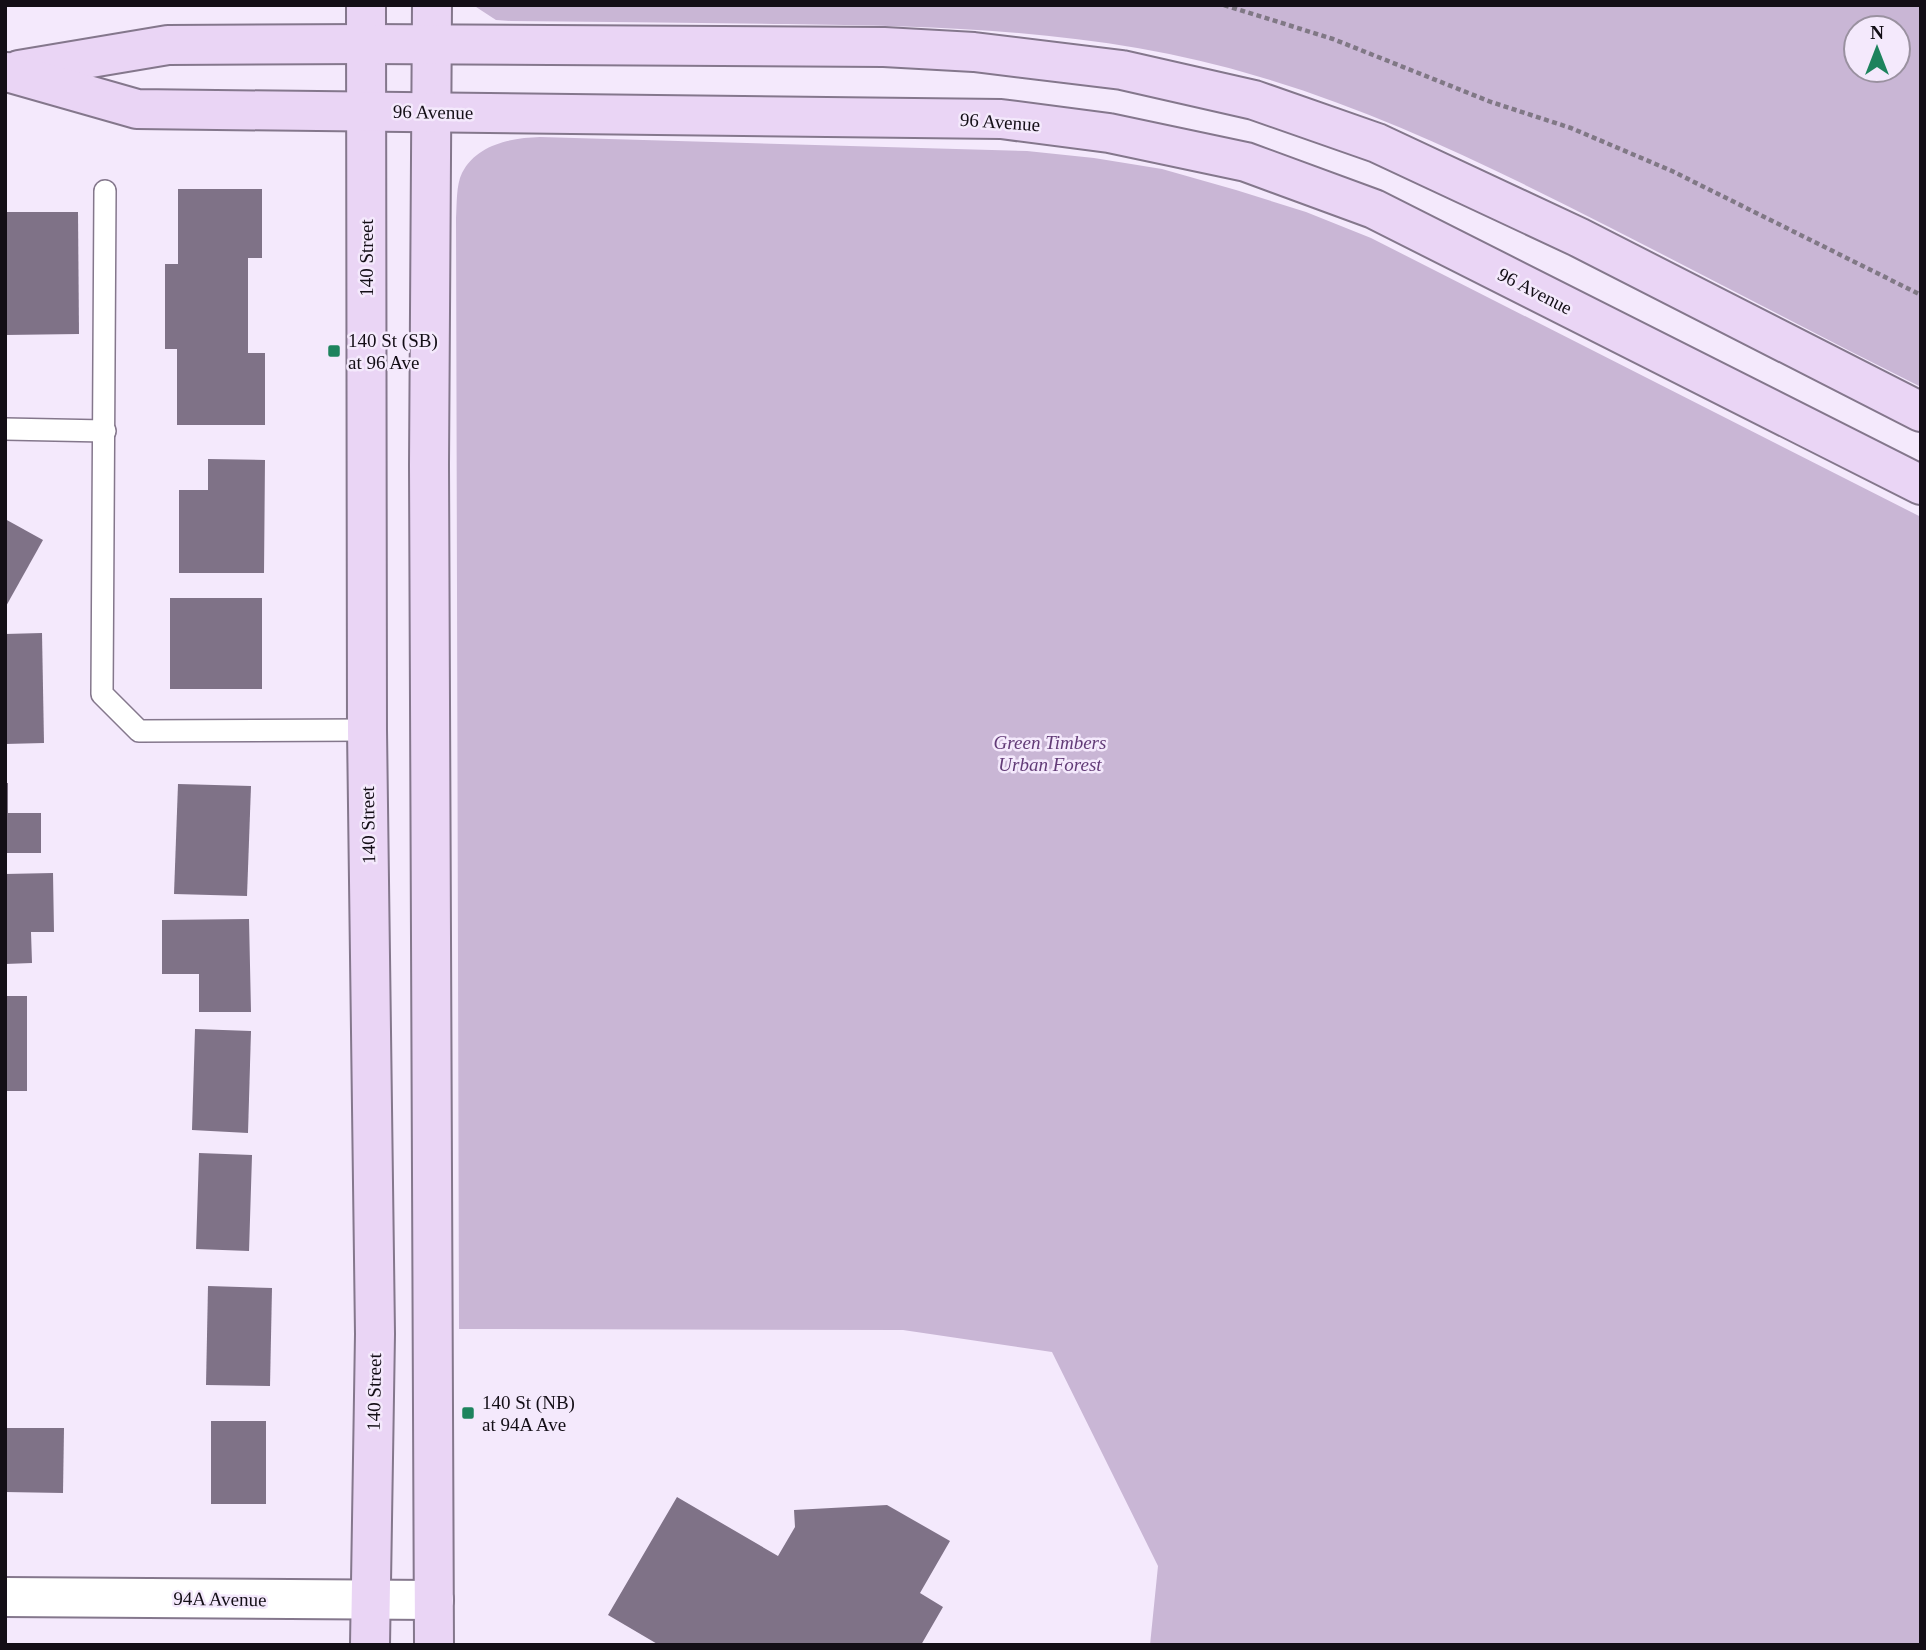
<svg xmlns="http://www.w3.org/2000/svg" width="1926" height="1650" viewBox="0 0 1926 1650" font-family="Georgia,serif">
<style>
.green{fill:#c9b6d5;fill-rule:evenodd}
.building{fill:#7f7287}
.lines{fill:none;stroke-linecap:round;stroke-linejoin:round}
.lane-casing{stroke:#84778c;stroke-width:24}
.street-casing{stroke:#84778c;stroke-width:42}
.secondary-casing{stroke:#84778c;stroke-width:42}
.path{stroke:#807885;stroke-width:4.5;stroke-dasharray:5 3.5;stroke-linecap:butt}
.lane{stroke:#fff;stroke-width:21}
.street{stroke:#fff;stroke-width:38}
.secondary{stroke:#ead5f5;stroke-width:38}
.poi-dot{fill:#1d835d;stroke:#f4e9fc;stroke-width:2.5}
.labels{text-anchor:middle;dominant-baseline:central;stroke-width:5;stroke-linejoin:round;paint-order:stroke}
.street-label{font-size:19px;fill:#130e16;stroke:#f4e9fc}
.poi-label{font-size:19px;fill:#130e16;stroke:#f4e9fc;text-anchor:start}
.park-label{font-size:19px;font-style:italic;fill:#623b77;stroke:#f4e9fc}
</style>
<rect width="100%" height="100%" fill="#f4e9fc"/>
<g class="green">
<path d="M473 5H1921V387C1816 334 1713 280 1609 227 1495 169 1382 113 1260 77 1106 30 947 26 787 24 695 23 603 22 511 21L496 20ZM1856 28H1898V70H1856Z"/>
<path d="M540 137 1027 151 1094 158 1162 169 1236 190 1306 212 1371 238 1921 517V1645H1150L1158 1566 1052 1352 903 1330 459 1329 456 218C457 204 456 185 462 173 477 144 511 138 540 137Z"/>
</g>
<g class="building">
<polygon points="178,189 262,189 262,258 248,258 248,353 265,353 265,425 177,425 177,349 165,349 165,264 178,264"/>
<polygon points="5,212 78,212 79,334 5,335"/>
<polygon points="208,459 265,460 264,573 179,573 179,490 208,490"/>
<polygon points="5,519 43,540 5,608"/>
<rect x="170" y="598" width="92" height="91"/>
<polygon points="42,633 44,743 5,744 5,634"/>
<polygon points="5,783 8,783 8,813 41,813 41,853 5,853"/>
<polygon points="178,784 251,786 247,896 174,894"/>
<polygon points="53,873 54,932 31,932 32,963 5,964 5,874"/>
<polygon points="249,919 251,1012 199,1012 199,974 162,974 162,920"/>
<rect x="5" y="996" width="22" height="95"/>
<polygon points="195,1029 251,1031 248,1133 192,1130"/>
<polygon points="199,1153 252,1155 249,1251 196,1249"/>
<polygon points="208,1286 272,1288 270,1386 206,1385"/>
<rect x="211" y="1421" width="55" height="83"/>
<polygon points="5,1428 64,1428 63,1493 5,1492"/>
<polygon points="677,1497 778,1556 795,1527 794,1510 887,1505 950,1541 920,1593 943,1607 921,1645 659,1645 608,1615"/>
</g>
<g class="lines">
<g class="lane-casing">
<g id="lane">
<polyline points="105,191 102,694 139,731 367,730"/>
<polyline points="5,429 105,431"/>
</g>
</g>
<g class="street-casing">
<polyline id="street" points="5,1597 434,1600"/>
</g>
<g class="secondary-casing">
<g id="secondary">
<polyline points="366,5 367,730 375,1334 370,1645"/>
<polyline points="432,5 429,465 434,1645"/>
<polyline points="19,70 168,45 366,44 884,47 974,52 1122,70 1254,100 1377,143 1578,237 1921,412"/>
<polyline points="7,72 137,109 1001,119 1109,133 1246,162 1374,209 1921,485"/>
</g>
</g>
<polyline class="path" points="1224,5 1333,39 1491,102 1571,128 1672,171 1921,295"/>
<use href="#lane" class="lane"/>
<use href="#street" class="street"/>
<use href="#secondary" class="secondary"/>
</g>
<g class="poi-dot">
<rect x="327" y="344" width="14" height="14" rx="3.5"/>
<rect x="461" y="1406" width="14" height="14" rx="3.5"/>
</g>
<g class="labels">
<g class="street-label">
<text transform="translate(433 112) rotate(1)">96 Avenue</text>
<text transform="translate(1000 122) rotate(4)">96 Avenue</text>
<text transform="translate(366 258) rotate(-90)">140 Street</text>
<text transform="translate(1535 291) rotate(27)">96 Avenue</text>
<text transform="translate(368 825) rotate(-91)">140 Street</text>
<text transform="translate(374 1392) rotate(-89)">140 Street</text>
<text transform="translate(220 1599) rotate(1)">94A Avenue</text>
</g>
<g class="poi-label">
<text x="348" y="340">140 St (SB)<tspan x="348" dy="22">at 96 Ave</tspan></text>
<text x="482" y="1402">140 St (NB)<tspan x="482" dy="22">at 94A Ave</tspan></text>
</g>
<g class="park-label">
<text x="1050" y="742">Green Timbers<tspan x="1050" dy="22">Urban Forest</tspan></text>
</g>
</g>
<rect width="1926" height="1650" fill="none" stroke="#130e16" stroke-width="14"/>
<g transform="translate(1877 49)"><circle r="33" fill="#f4e9fc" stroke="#9a91a0" stroke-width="2"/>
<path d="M0-5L12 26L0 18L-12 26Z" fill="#1d835d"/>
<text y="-10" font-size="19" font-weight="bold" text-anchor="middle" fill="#130e16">N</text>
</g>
</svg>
